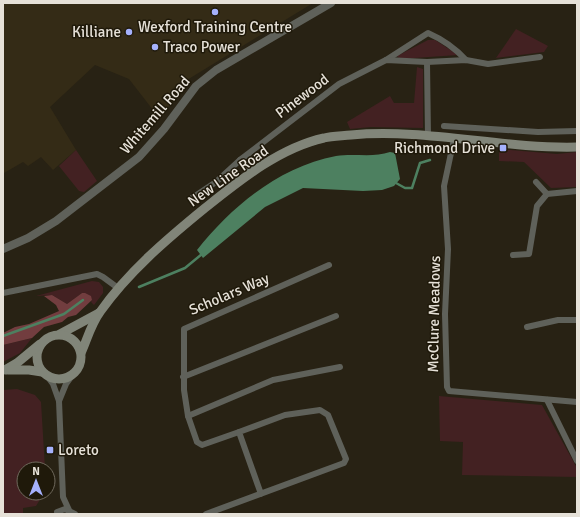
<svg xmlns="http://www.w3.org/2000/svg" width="580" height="517" viewBox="0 0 580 517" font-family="Signika,sans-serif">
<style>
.built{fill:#342b16}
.green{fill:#432122}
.forest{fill:#723d3f}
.water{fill:#4d8060}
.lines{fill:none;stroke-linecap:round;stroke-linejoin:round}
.stream{stroke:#4d8060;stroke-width:2.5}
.minor{stroke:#5f615a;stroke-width:6}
.tertiary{stroke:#5f615a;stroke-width:8}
.secondary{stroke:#818579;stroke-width:9}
.poi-dot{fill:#a5b1fc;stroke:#1f190a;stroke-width:1.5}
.labels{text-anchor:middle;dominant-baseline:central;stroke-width:3;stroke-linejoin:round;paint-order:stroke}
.poi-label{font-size:15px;fill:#e6e1d8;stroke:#1f190a;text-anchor:end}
.street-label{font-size:15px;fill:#e6e1d8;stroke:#1f190a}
</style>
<rect width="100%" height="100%" fill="#282214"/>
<polygon class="built" points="3,3 313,3 187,80 160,119 129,79 95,65 50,107 76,150 53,170 41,157 28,166 23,162 4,173"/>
<g class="green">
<polygon points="516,29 548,46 544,52 496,58"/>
<polygon points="428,40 435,40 458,55 400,59 397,56"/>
<polygon points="417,67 423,69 423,128 371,127 350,129 347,122 390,96 394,103 414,103"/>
<polygon points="499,149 557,154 577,152 577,187 551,188 524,162 499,161"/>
<polygon points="76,150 97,181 84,192 79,191 59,166"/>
<polygon points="92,281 99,282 103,287 103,293 94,305 91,302 92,300 82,293 67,304 52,295 36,296"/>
<polygon points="32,338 20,353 3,362 3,345"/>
<polygon points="17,389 35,395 41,402 45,469 24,469 24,493 44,493 36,506 23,508 23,514 3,514 3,390"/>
<polygon points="439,396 542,405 577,468 577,477 462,475 463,442 440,441"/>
</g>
<polygon class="forest" points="82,293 85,293 91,296 92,300 76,315 68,317 62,322 44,327 32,338 3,345 3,333 15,327 29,324 59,311 56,305 44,296 52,295 67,304"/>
<path class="water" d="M390 152 395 153 400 179 394 186 382 190 363 191 303 188 265 207 203 258 197 250C232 206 279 167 336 156 354 153 373 158 390 152Z"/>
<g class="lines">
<g class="stream">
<polyline points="396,183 405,188 412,188 420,163 430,160"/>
<polyline points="139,287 185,268 202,254"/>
<polyline points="3,336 64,314 83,300"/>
</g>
<g class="minor">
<path d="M386 60 428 33C444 40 455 48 466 60"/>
<polyline points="427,62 428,137"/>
<polyline points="444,126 538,132 577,131"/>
<polyline points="454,139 444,186 448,249 445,314 447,387 449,391 577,402"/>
<polyline points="240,160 250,173"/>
<polyline points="536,182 547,194"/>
<polyline points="192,198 216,182 240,160 339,84 386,60 427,62 466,60 488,64 540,57"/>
<polyline points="513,255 529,254 537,206 547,194 577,191"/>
<polyline points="3,293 97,274 103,277 118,288"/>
<polyline points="527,327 558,320 577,320"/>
<polyline points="47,376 53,384 59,401 63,497 69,510"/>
<polyline points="183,377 336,316"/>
<polyline points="547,400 577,461"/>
<polyline points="59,401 66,384 74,373"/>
<polyline points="188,416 273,380 340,367"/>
<polyline points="239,432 202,445 197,442 188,416 184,390 184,329 329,265"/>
<polyline points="57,512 65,509 75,514"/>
<polyline points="206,514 344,463 346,459 328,415 320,410 285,415 239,432 261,494"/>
</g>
<polyline class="tertiary" points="3,249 28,238 56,221 139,157 164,129 196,86 216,70 331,3"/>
<g class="secondary">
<polyline points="60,334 99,313"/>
<circle cx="59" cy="357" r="22"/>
<path d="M81 353C87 340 91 324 100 312 128 272 167 239 205 208 239 181 279 148 324 138 332 136 342 136 351 135 425 128 502 149 577 147"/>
<polyline points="5,370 17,363 40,344"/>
<polyline points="8,370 29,370 42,372"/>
</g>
</g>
<g class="poi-dot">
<circle cx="215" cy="12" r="4"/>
<circle cx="129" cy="32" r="4"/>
<circle cx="155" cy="47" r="4"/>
<rect x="499" y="144" width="8" height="8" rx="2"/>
<rect x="46" y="446" width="8" height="8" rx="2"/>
</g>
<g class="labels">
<g class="poi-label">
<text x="215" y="27" text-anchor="middle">Wexford Training Centre</text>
<text x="121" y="32">Killiane</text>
<text x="163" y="47" text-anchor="start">Traco Power</text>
<text x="495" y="148">Richmond Drive</text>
<text x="58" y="450" text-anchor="start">Loreto</text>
</g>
<g class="street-label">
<text transform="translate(302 96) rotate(-37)">Pinewood</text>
<text transform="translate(155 115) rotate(-49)">Whitemill Road</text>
<text transform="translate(228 176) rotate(-35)">New Line Road</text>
<text transform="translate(229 294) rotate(-23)">Scholars Way</text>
<text transform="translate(434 314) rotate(-89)">McClure Meadows</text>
</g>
</g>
<rect width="580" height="517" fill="none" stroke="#e6e1d8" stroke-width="8"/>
<g transform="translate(36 481)"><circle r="19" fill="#1f190a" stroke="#6f695c"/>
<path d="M0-3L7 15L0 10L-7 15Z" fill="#a5b1fc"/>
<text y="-6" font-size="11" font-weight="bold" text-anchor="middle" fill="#e6e1d8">N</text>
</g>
</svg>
